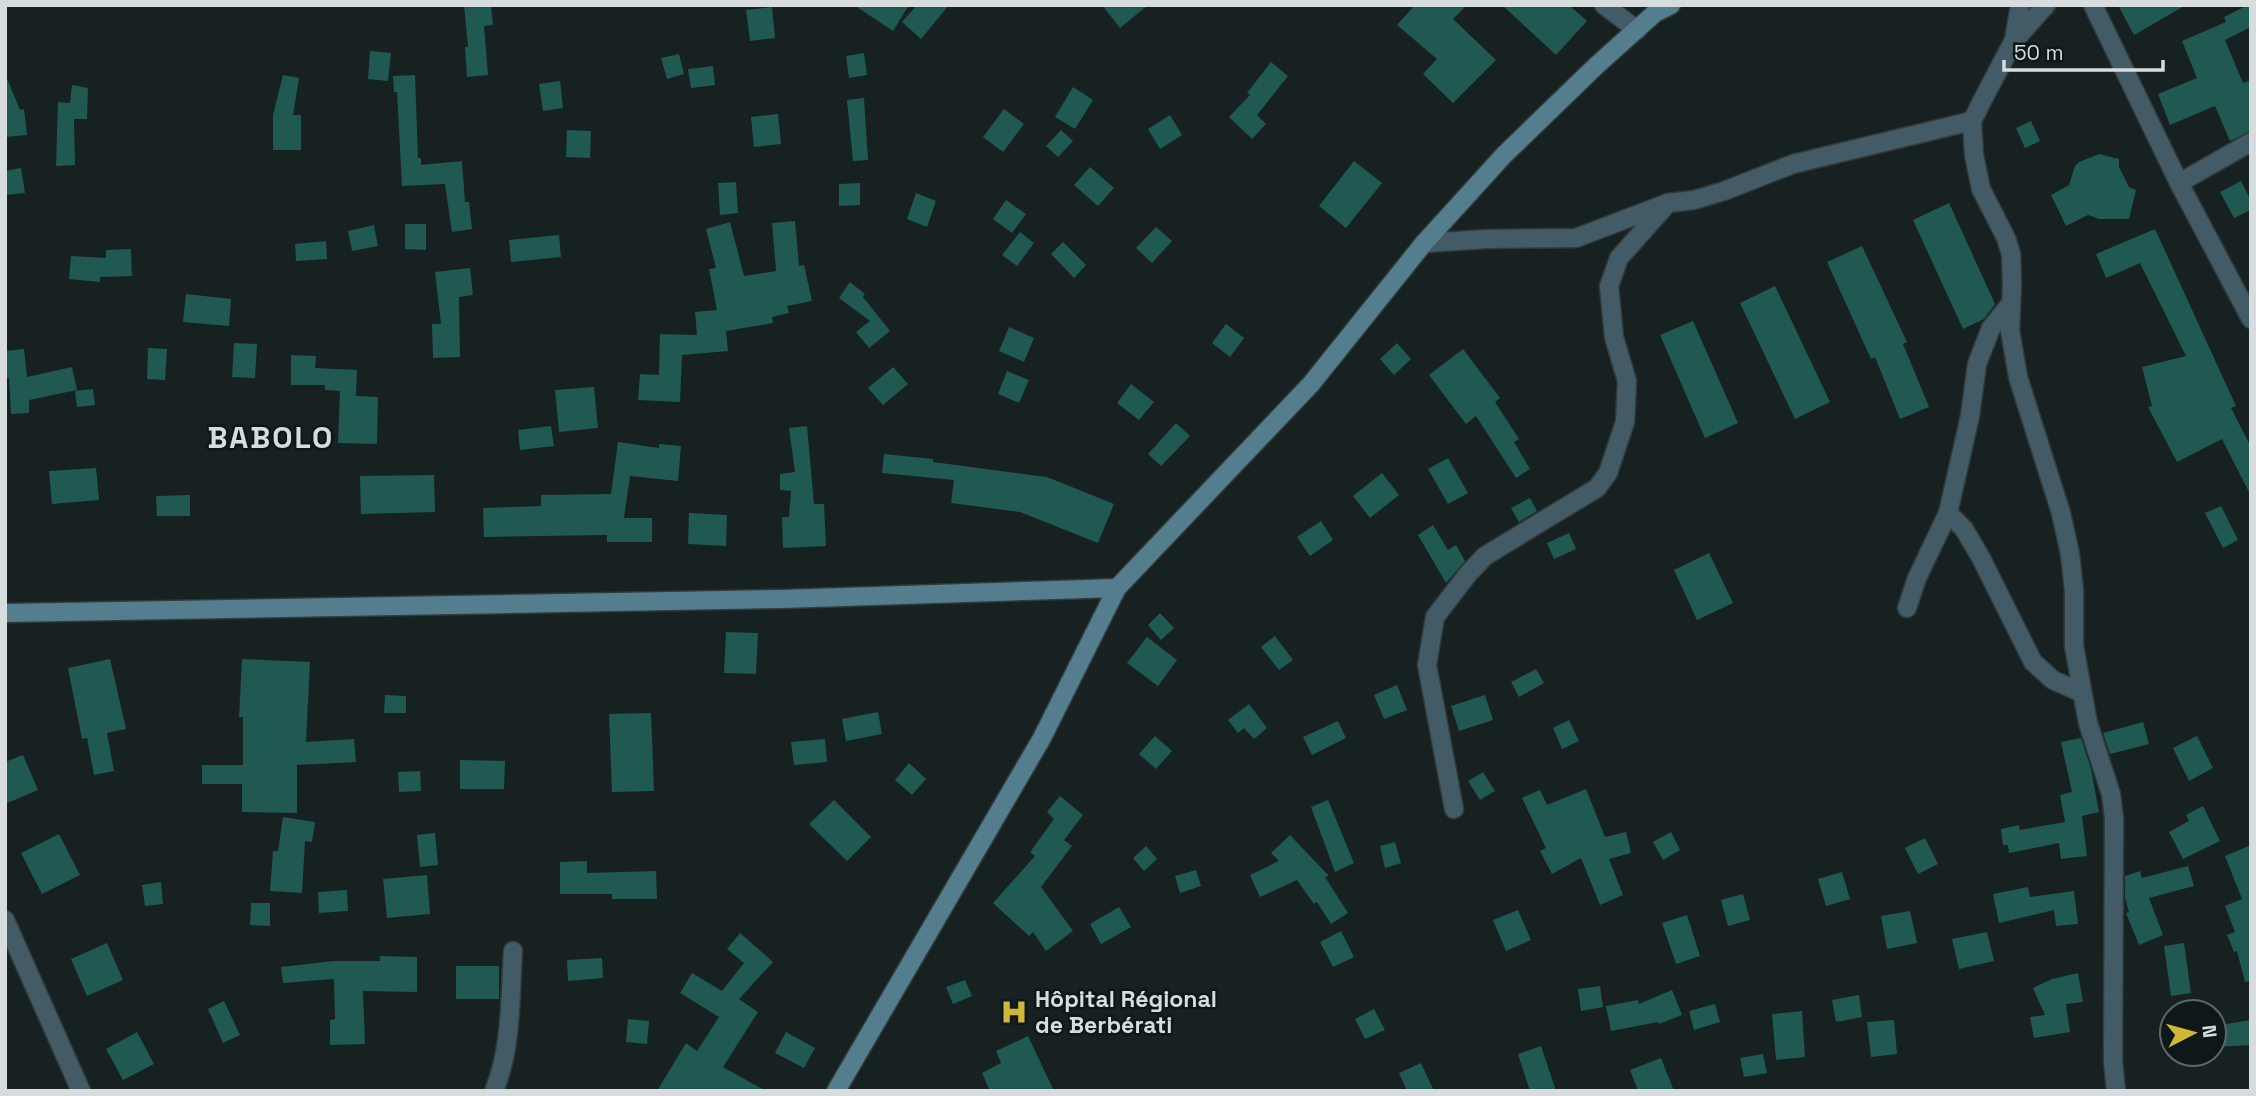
<svg xmlns="http://www.w3.org/2000/svg" width="2256" height="1096" viewBox="0 0 2256 1096" font-family="'Space Grotesk',sans-serif">
<style>
.building{fill:#1f5952}
.lines{fill:none;stroke-linecap:round;stroke-linejoin:round}
.street-casing{stroke:#323b3c;stroke-width:21}
.secondary-casing{stroke:#323b3c;stroke-width:21}
.street{stroke:#425b66;stroke-width:18}
.secondary{stroke:#547d8e;stroke-width:18}
.labels{text-anchor:middle;dominant-baseline:central;stroke-width:5;stroke-linejoin:round;paint-order:stroke}
.poi-label{font-size:23px;font-weight:bold;fill:#d7ddde;stroke:#0e1819;text-anchor:start}
.district-label{font-size:30px;font-weight:bold;letter-spacing:2px;fill:#d7ddde;stroke:#0e1819}
</style>
<rect width="100%" height="100%" fill="#172122"/>
<g class="building">
<polygon points="464,5 491,5 493,25 484,26 488,75 467,77 465,47 468,47"/>
<polygon points="854,5 909,5 893,31"/>
<polygon points="917,5 949,5 921,39 902,22"/>
<polygon points="1102,5 1148,5 1120,28"/>
<polygon points="1415,5 1467,5 1453,19 1496,60 1453,103 1423,74 1437,59 1397,25"/>
<polygon points="1502,5 1569,5 1587,21 1556,55"/>
<polygon points="2118,5 2186,5 2134,35"/>
<polygon points="2248,5 2251,5 2251,27 2225,40 2243,83 2251,80 2251,131 2230,141 2215,106 2170,125 2158,94 2197,78 2182,41 2226,22 2224,17"/>
<polygon points="772,7 775,38 750,41 746,10"/>
<polygon points="370,51 391,53 388,81 368,79"/>
<polygon points="864,53 867,75 849,78 846,56"/>
<polygon points="679,54 684,74 667,79 661,58"/>
<polygon points="1271,62 1288,76 1257,115 1266,124 1252,139 1229,117 1250,95 1247,93"/>
<polygon points="713,66 715,85 691,88 688,69"/>
<polygon points="283,75 299,78 293,115 301,115 301,150 273,150 273,115"/>
<polygon points="415,75 418,158 421,158 421,165 462,161 465,202 469,202 472,229 452,232 445,184 402,186 397,92 394,92 393,76"/>
<polygon points="6,76 20,110 24,109 27,135 5,137"/>
<polygon points="560,81 563,108 543,111 539,84"/>
<polygon points="72,85 88,88 87,119 74,119 75,165 56,166 58,102 70,103"/>
<polygon points="1073,87 1093,100 1075,129 1055,117"/>
<polygon points="864,98 868,160 853,161 847,100"/>
<polygon points="1004,109 1024,124 1003,152 983,137"/>
<polygon points="778,114 781,144 754,147 751,117"/>
<polygon points="1170,115 1182,135 1160,149 1148,129"/>
<polygon points="2031,121 2040,141 2025,148 2016,128"/>
<polygon points="567,130 591,131 590,158 566,157"/>
<polygon points="1061,130 1073,141 1058,157 1046,146"/>
<polygon points="2099,154 2119,159 2119,167 2129,187 2136,190 2129,219 2099,219 2088,215 2066,226 2051,195 2069,185 2075,166 2079,162"/>
<polygon points="1354,161 1382,183 1346,228 1319,206"/>
<polygon points="1090,167 1114,188 1098,206 1074,185"/>
<polygon points="21,168 25,193 5,195 5,171"/>
<polygon points="2241,181 2251,201 2251,210 2234,218 2220,192"/>
<polygon points="736,182 738,213 720,215 718,183"/>
<polygon points="860,183 860,205 839,206 839,184"/>
<polygon points="916,193 936,201 927,227 907,219"/>
<polygon points="1006,200 1026,214 1012,233 993,219"/>
<polygon points="1949,203 1995,304 1984,319 1963,329 1913,220"/>
<polygon points="795,221 799,266 804,265 812,301 787,306 789,313 772,317 773,323 726,331 728,351 682,355 680,402 638,400 640,374 659,375 660,334 697,335 695,312 717,310 709,269 716,268 706,229 730,222 744,276 776,271 772,223"/>
<polygon points="405,224 426,224 426,250 405,249"/>
<polygon points="374,225 378,246 352,251 348,231"/>
<polygon points="1156,227 1172,241 1152,263 1136,248"/>
<polygon points="2155,229 2236,406 2231,408 2251,447 2251,496 2222,439 2177,462 2148,407 2152,406 2142,367 2186,356 2140,263 2106,278 2096,254"/>
<polygon points="1020,232 1034,243 1017,266 1002,255"/>
<polygon points="559,235 561,257 511,262 509,240"/>
<polygon points="326,241 327,259 296,261 295,244"/>
<polygon points="1063,242 1086,265 1074,278 1051,254"/>
<polygon points="1862,246 1907,342 1903,344 1929,407 1900,419 1875,357 1871,359 1827,262"/>
<polygon points="131,249 132,276 100,277 100,282 69,279 71,256 106,258 106,250"/>
<polygon points="470,268 473,295 459,297 460,357 433,358 432,324 441,324 435,272"/>
<polygon points="850,282 865,294 863,297 890,331 869,348 856,332 870,321 839,298"/>
<polygon points="1775,286 1830,402 1795,419 1740,303"/>
<polygon points="186,294 231,299 229,326 183,322"/>
<polygon points="1693,321 1738,423 1705,438 1660,335"/>
<polygon points="1226,324 1244,338 1230,357 1212,343"/>
<polygon points="1009,327 1034,338 1024,362 999,351"/>
<polygon points="234,343 257,344 255,378 232,377"/>
<polygon points="1397,343 1411,359 1394,375 1380,359"/>
<polygon points="148,348 167,349 165,380 147,379"/>
<polygon points="24,349 27,377 72,367 77,390 29,400 29,413 11,414 9,378 5,378 5,351"/>
<polygon points="1463,349 1500,398 1495,402 1519,439 1514,442 1530,469 1516,478 1476,416 1466,424 1429,375"/>
<polygon points="291,355 316,356 315,368 357,370 356,396 378,397 377,444 338,443 340,391 325,390 325,385 291,385"/>
<polygon points="893,367 908,384 883,405 868,388"/>
<polygon points="1007,371 1029,380 1019,403 998,394"/>
<polygon points="1131,384 1154,402 1139,420 1117,403"/>
<polygon points="594,387 598,428 559,432 555,390"/>
<polygon points="93,389 95,405 77,407 75,391"/>
<polygon points="1176,423 1190,436 1161,466 1148,454"/>
<polygon points="551,426 554,446 520,450 518,430"/>
<polygon points="807,426 814,504 824,504 826,546 783,548 782,517 789,517 791,491 780,490 780,474 795,472 789,428"/>
<polygon points="618,442 659,448 659,444 681,446 678,481 630,476 624,518 652,518 652,542 607,542 607,535 484,537 483,508 541,506 541,495 611,494"/>
<polygon points="884,454 933,459 933,462 1047,477 1114,504 1098,543 1020,512 951,503 954,480 882,473"/>
<polygon points="1448,458 1468,493 1448,504 1428,469"/>
<polygon points="96,468 99,500 52,504 49,471"/>
<polygon points="1382,473 1399,495 1370,518 1353,496"/>
<polygon points="434,475 435,512 361,514 360,476"/>
<polygon points="190,495 190,516 157,516 156,496"/>
<polygon points="1530,498 1537,511 1519,522 1511,508"/>
<polygon points="2221,506 2238,540 2223,548 2205,513"/>
<polygon points="689,513 727,515 726,546 688,544"/>
<polygon points="1321,521 1333,540 1310,556 1297,537"/>
<polygon points="1433,525 1448,550 1456,545 1465,561 1446,583 1418,535"/>
<polygon points="1569,533 1576,549 1554,559 1547,543"/>
<polygon points="1709,553 1733,603 1697,620 1674,570"/>
<polygon points="1160,613 1174,628 1161,640 1148,625"/>
<polygon points="726,632 758,633 756,674 724,673"/>
<polygon points="1275,636 1293,660 1279,670 1261,647"/>
<polygon points="1147,637 1177,660 1158,686 1127,663"/>
<polygon points="110,659 126,729 107,733 114,771 94,775 87,738 82,739 68,668"/>
<polygon points="242,659 310,662 306,742 354,739 356,762 297,765 297,813 242,812 242,784 202,784 202,765 243,765 243,717 239,717"/>
<polygon points="1536,669 1544,683 1519,697 1511,682"/>
<polygon points="1397,685 1407,710 1384,719 1374,695"/>
<polygon points="385,695 406,696 406,713 384,713"/>
<polygon points="1485,695 1493,720 1459,731 1451,706"/>
<polygon points="1249,704 1267,728 1254,739 1244,728 1238,733 1228,720"/>
<polygon points="878,712 882,734 846,741 842,719"/>
<polygon points="651,713 654,791 612,792 609,714"/>
<polygon points="1569,720 1579,741 1562,749 1553,728"/>
<polygon points="1338,721 1346,738 1312,755 1303,737"/>
<polygon points="2143,722 2149,744 2110,754 2103,733"/>
<polygon points="1155,736 1172,751 1156,769 1139,754"/>
<polygon points="2197,736 2213,768 2189,781 2173,748"/>
<polygon points="2081,738 2091,769 2099,812 2082,816 2087,856 2061,859 2059,843 2009,853 2008,845 2003,845 2001,829 2019,825 2020,830 2065,822 2060,795 2072,792 2061,742"/>
<polygon points="825,739 827,762 794,765 791,742"/>
<polygon points="23,755 38,790 5,804 5,762"/>
<polygon points="460,760 505,761 504,789 460,789"/>
<polygon points="909,763 926,779 912,795 895,780"/>
<polygon points="420,771 421,791 399,792 398,772"/>
<polygon points="1483,772 1495,791 1480,800 1468,781"/>
<polygon points="1586,789 1605,837 1626,832 1631,853 1609,859 1623,895 1600,905 1581,858 1552,874 1540,851 1546,848 1522,798 1540,790 1547,805"/>
<polygon points="1060,796 1083,815 1064,840 1072,846 1041,887 1073,931 1046,951 1033,932 1029,936 993,903 1035,856 1030,852 1054,819 1047,812"/>
<polygon points="834,800 871,837 847,861 809,824"/>
<polygon points="1328,800 1354,863 1335,872 1311,807"/>
<polygon points="2203,806 2220,841 2183,859 2169,832 2189,821 2186,815"/>
<polygon points="283,817 315,822 312,842 305,841 302,893 270,891 273,851 278,851"/>
<polygon points="1671,832 1680,850 1663,860 1653,842"/>
<polygon points="435,833 438,865 420,867 417,835"/>
<polygon points="59,834 80,875 42,894 21,853"/>
<polygon points="1290,835 1329,876 1325,877 1348,913 1331,924 1317,902 1314,904 1297,880 1260,897 1250,875 1279,861 1271,853"/>
<polygon points="1925,838 1938,864 1918,874 1905,848"/>
<polygon points="1395,842 1401,863 1385,868 1380,846"/>
<polygon points="2251,845 2251,981 2245,982 2237,951 2234,952 2227,935 2235,932 2225,906 2242,899 2225,856"/>
<polygon points="1146,846 1157,859 1144,871 1133,858"/>
<polygon points="587,861 587,873 656,871 657,899 612,899 612,894 560,894 560,862"/>
<polygon points="2188,866 2194,886 2149,898 2163,935 2139,945 2126,913 2129,912 2125,898 2125,876 2140,871 2142,878"/>
<polygon points="1196,870 1201,886 1180,893 1175,876"/>
<polygon points="1842,872 1850,899 1826,906 1818,879"/>
<polygon points="427,875 430,914 387,918 383,879"/>
<polygon points="161,882 163,904 145,906 142,885"/>
<polygon points="2028,887 2030,897 2074,891 2078,924 2056,926 2054,910 1999,923 1993,894"/>
<polygon points="347,890 348,911 319,913 318,892"/>
<polygon points="1743,894 1750,920 1728,926 1721,900"/>
<polygon points="251,903 270,903 270,926 250,925"/>
<polygon points="1119,907 1131,927 1101,944 1090,924"/>
<polygon points="1518,910 1531,940 1506,951 1493,920"/>
<polygon points="1910,911 1917,943 1887,949 1881,916"/>
<polygon points="1687,915 1700,956 1676,964 1662,923"/>
<polygon points="1341,931 1354,957 1333,967 1320,942"/>
<polygon points="1987,932 1994,961 1959,969 1952,939"/>
<polygon points="740,933 773,962 739,999 758,1012 723,1067 766,1091 657,1091 686,1043 697,1051 719,1017 680,993 692,973 722,991 744,963 727,949"/>
<polygon points="107,943 123,980 87,996 71,959"/>
<polygon points="2184,943 2191,993 2171,996 2164,946"/>
<polygon points="380,956 417,957 417,992 363,991 365,1044 330,1045 330,1020 335,1019 334,979 283,983 281,967 334,961 380,961"/>
<polygon points="602,958 603,978 568,981 567,960"/>
<rect x="456" y="966" width="43" height="33"/>
<polygon points="2078,973 2083,1002 2066,1004 2070,1032 2034,1038 2030,1017 2045,1015 2033,988 2052,979"/>
<polygon points="965,980 972,996 953,1004 946,987"/>
<polygon points="1600,986 1603,1007 1581,1011 1578,989"/>
<polygon points="1672,990 1682,1015 1659,1024 1658,1022 1611,1031 1606,1006 1638,1000 1639,1004"/>
<polygon points="1859,995 1862,1017 1836,1022 1832,1000"/>
<polygon points="224,1001 240,1035 223,1043 208,1009"/>
<polygon points="1715,1004 1720,1022 1694,1030 1689,1011"/>
<polygon points="1374,1009 1385,1030 1365,1039 1355,1019"/>
<polygon points="1802,1011 1805,1057 1776,1060 1772,1014"/>
<polygon points="628,1019 649,1021 647,1044 626,1042"/>
<polygon points="1894,1020 1897,1054 1871,1057 1867,1022"/>
<polygon points="2251,1020 2251,1045 2214,1047 2214,1026"/>
<polygon points="137,1032 154,1064 123,1080 106,1049"/>
<polygon points="786,1032 815,1048 804,1068 775,1053"/>
<polygon points="1028,1036 1054,1091 990,1091 982,1073 1001,1063 996,1051"/>
<polygon points="1541,1046 1556,1091 1530,1091 1518,1054"/>
<polygon points="1763,1054 1767,1073 1744,1077 1740,1058"/>
<polygon points="1661,1058 1674,1091 1638,1091 1630,1070"/>
<polygon points="1421,1063 1434,1091 1407,1091 1399,1073"/>
</g>
<g class="lines">
<g class="street-casing">
<g id="street">
<polyline points="1604,5 1637,30"/>
<polyline points="2046,5 2013,42 1982,101 1972,121 1974,155 1981,189 2006,238 2011,254 2012,286 2010,330 2018,377 2061,513 2070,554 2074,590 2074,646 2088,723 2111,794 2114,819 2113,1061 2116,1091"/>
<polyline points="2093,5 2179,183 2251,319"/>
<polyline points="2014,40 2020,5"/>
<polyline points="2179,183 2251,142"/>
<polyline points="1424,243 1487,239 1576,238 1668,203 1694,200 1724,191 1793,164 1972,121"/>
<polyline points="1948,513 1964,529 1981,558 2033,662 2053,680 2082,693"/>
<polyline points="1907,608 1917,578 1948,513 1970,416 1977,364 1991,328 2011,303"/>
<polyline points="1454,809 1427,665 1435,617 1468,574 1485,556 1597,488 1608,473 1625,422 1627,381 1614,337 1609,286 1619,258 1668,203"/>
<polyline points="5,920 81,1091"/>
<path d="M494 1091C512 1048 510 996 513 951"/>
</g>
</g>
<g class="secondary-casing">
<g id="secondary">
<polyline points="5,613 782,599 1117,588"/>
<polyline points="836,1091 1042,738 1117,588 1311,384 1424,243 1504,155 1597,65 1655,13 1671,5"/>
</g>
</g>
<use href="#street" class="street"/>
<use href="#secondary" class="secondary"/>
</g>
<defs>
<g id="hospital-bare" transform="scale(2.1)"><path d="M-5-5h3v3.5h4V-5h3V5h-3V1.5h-4V5h-3Z" fill="#d1b736" stroke="#0e1819" stroke-width="2.5" paint-order="stroke"/></g>
</defs>
<g fill-rule="evenodd">
<use href="#hospital-bare" x="1014" y="1012"/>
</g>
<g class="labels">
<g class="poi-label">
<text x="1035" y="999">Hôpital Régional<tspan x="1035" dy="26">de Berbérati</tspan></text>
</g>
<g class="district-label">
<text x="271" y="437">BABOLO</text>
</g>
</g>
<rect width="2256" height="1096" fill="none" stroke="#d7ddde" stroke-width="14"/>
<g transform="translate(2193 1033) rotate(84)"><circle r="33" fill="#0e1819" stroke="#5e6768" stroke-width="2"/>
<path d="M0-5L12 26L0 18L-12 26Z" fill="#d1b736"/>
<text y="-10" font-size="19" font-weight="bold" text-anchor="middle" fill="#d7ddde">N</text>
</g>
<path d="M2004 60v10h159v-10" fill="none" stroke="#d7ddde" stroke-width="3.5"/>
<text x="2014" y="60" font-size="21" fill="#d7ddde" stroke="#0e1819" stroke-width="5" paint-order="stroke">50 m</text>
</svg>
